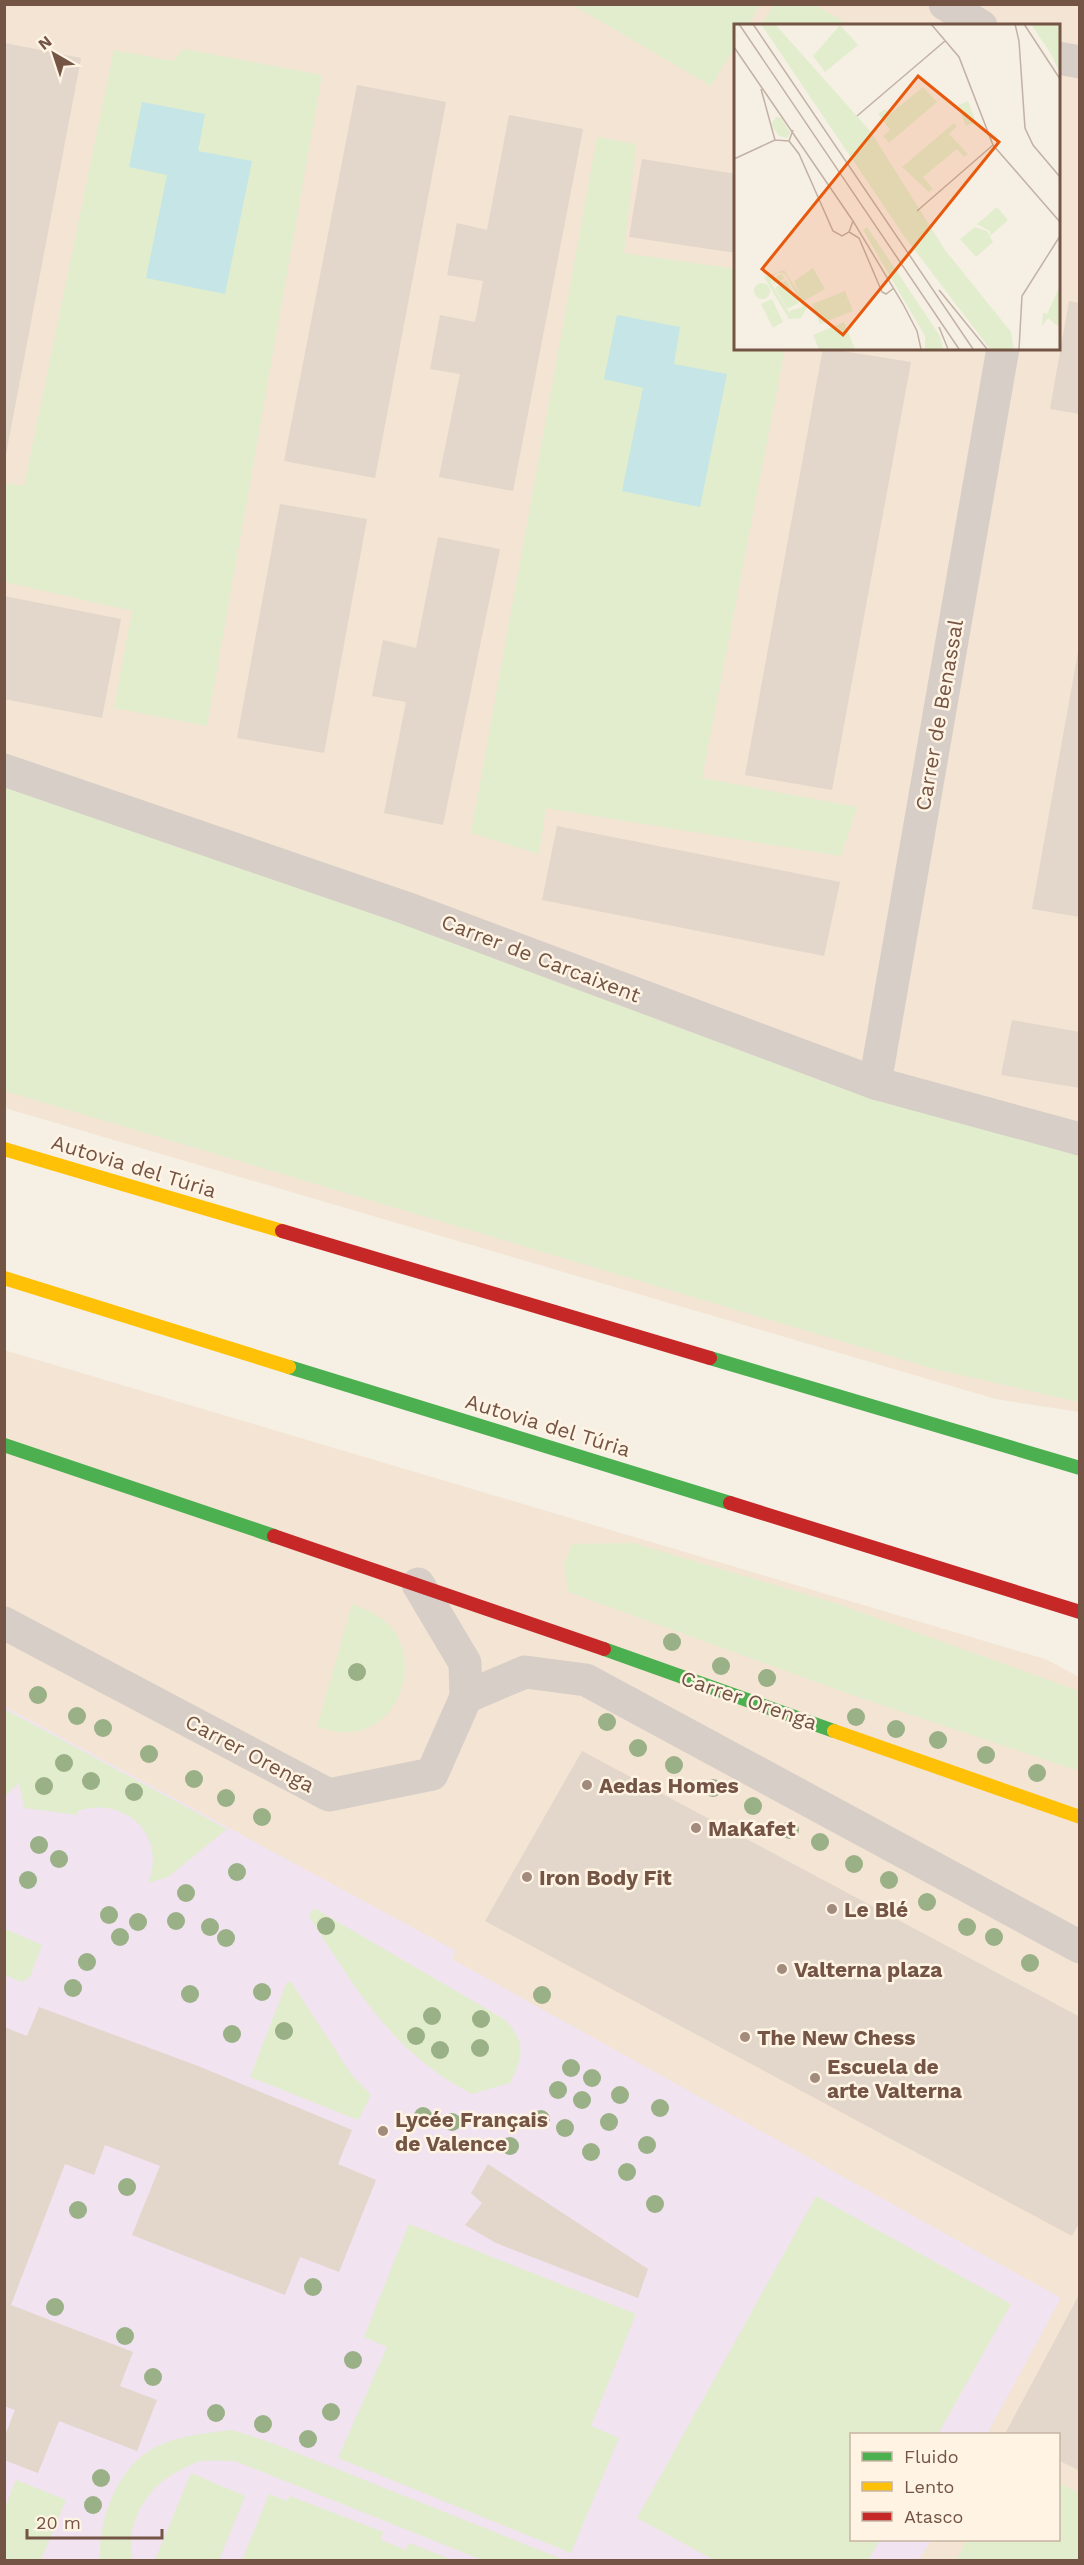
<svg xmlns="http://www.w3.org/2000/svg" width="1084" height="2565" viewBox="0 0 1084 2565" font-family="'Work Sans',sans-serif">
<style>
.residential{fill:#f3e4d3;fill-rule:evenodd}
.education{fill:#f1e3f0}
.green{fill:#e1edcd}
.water{fill:#c5e5e7}
.building{fill:#e3d6cb}
.lines{fill:none;stroke-linecap:round;stroke-linejoin:round}
.street{stroke:#d7cec7;stroke-width:33}
.fast{stroke:#4caf50;stroke-width:14}
.slow{stroke:#ffc107;stroke-width:14}
.jam{stroke:#c62828;stroke-width:14}
.tree{fill:#9ab086}
.poi-dot{fill:#a28a7c;stroke:#fff4e4;stroke-width:2}
.labels{text-anchor:middle;dominant-baseline:central;stroke-width:5;stroke-linejoin:round;paint-order:stroke}
.street-label{font-size:21px;fill:#745444;stroke:#fff4e4}
.poi-label{font-size:21px;font-weight:bold;fill:#745444;stroke:#fff4e4;text-anchor:start}
.inset-road{fill:none;stroke:#c2b1a4;stroke-width:1.5}
.view{fill:#e8590c;fill-opacity:0.15;stroke:#e8590c;stroke-width:3}
.inset-edge{fill:none;stroke:#745444;stroke-width:3}
</style>
<rect width="100%" height="100%" fill="#f6efe4"/>
<g class="residential">
<path d="M4 5H1079V1412L996 1399 5 1108ZM736 26H1058V348H736Z"/>
<path d="M4 1350 1045 1659 1079 1677V2560H5ZM852 2434H1058V2540H852Z"/>
</g>
<polygon class="education" points="4,1706 456,1951 452,1959 1061,2298 987,2434 852,2434 852,2540 931,2540 919,2560 5,2560"/>
<g class="green">
<polygon points="573,5 760,5 748,25 736,26 736,45 711,86"/>
<polygon points="774,5 815,5 850,25 761,25"/>
<polygon points="184,49 322,75 207,726 114,708 132,611 5,582 4,483 24,486 114,50 173,61"/>
<polygon points="597,137 636,144 624,253 736,269 736,348 785,348 702,778 857,807 841,856 546,808 539,854 471,833"/>
<polygon points="4,759 834,1061 1079,1135 1079,1402 934,1369 5,1091"/>
<polygon points="633,1543 835,1603 1079,1691 1079,1771 855,1696 568,1592 564,1564 572,1544"/>
<path d="M352 1604C366 1610 381 1615 391 1627 419 1661 403 1721 358 1731 343 1734 331 1731 317 1727Z"/>
<path d="M4 1709H5L227 1829 168 1877 148 1883C168 1836 125 1795 78 1811V1815L24 1808 19 1783 5 1796Z"/>
<path d="M314 1908 504 2019C527 2042 523 2057 510 2083L472 2094C393 2054 355 1988 309 1916Z"/>
<polygon points="5,1929 42,1945 30,1977 22,1982 5,1975"/>
<polygon points="287,1982 291,1982 351,2074 371,2095 358,2120 250,2077"/>
<polygon points="816,2196 1011,2304 938,2434 852,2434 852,2540 880,2540 868,2560 714,2560 637,2518"/>
<polygon points="409,2224 636,2314 591,2426 619,2438 571,2553 338,2458 387,2347 364,2337"/>
<path d="M232 2430 272 2443 564 2560H482L235 2461C224 2461 213 2460 202 2461 196 2462 190 2465 185 2468 149 2483 125 2521 132 2560H100C98 2519 118 2463 160 2445 183 2435 207 2433 232 2430Z"/>
<polygon points="191,2473 245,2496 219,2560 155,2560"/>
<polygon points="16,2480 66,2500 41,2560 5,2560 5,2508"/>
<polygon points="1059,2482 1079,2494 1079,2560 956,2560 967,2540 1058,2540"/>
<polygon points="269,2494 287,2501 290,2496 383,2532 381,2540 406,2550 409,2543 453,2560 242,2560"/>
</g>
<g class="water">
<polygon points="142,102 205,114 198,151 252,161 225,294 146,278 167,175 129,167"/>
<polygon points="617,315 680,327 674,364 727,374 700,507 622,491 643,388 604,379"/>
</g>
<g class="building">
<polygon points="5,43 81,58 6,454 4,454"/>
<polygon points="357,85 446,102 375,478 284,461"/>
<polygon points="509,115 583,129 513,491 439,477 460,374 430,369 440,315 475,322 483,281 447,275 457,223 487,230"/>
<polygon points="642,159 736,174 736,253 629,237"/>
<polygon points="1069,301 1080,303 1080,414 1050,409"/>
<polygon points="823,348 911,362 832,790 745,775"/>
<polygon points="280,504 367,519 324,753 237,738"/>
<polygon points="438,537 500,549 443,825 384,813 406,702 372,696 383,640 416,648"/>
<polygon points="4,596 121,619 102,718 4,699"/>
<polygon points="1078,652 1080,652 1080,917 1032,909"/>
<polygon points="557,826 840,882 824,956 542,900"/>
<polygon points="1012,1020 1080,1032 1080,1088 1001,1075"/>
<polygon points="582,1751 1080,2017 1080,2221 1072,2236 485,1921"/>
<polygon points="39,2007 198,2066 352,2130 338,2164 376,2180 339,2272 300,2257 285,2295 132,2235 160,2166 105,2145 94,2175 65,2164 11,2305 133,2352 120,2386 157,2400 137,2451 59,2421 38,2473 4,2460 4,2438 15,2410 4,2406 4,2027 27,2036"/>
<polygon points="488,2164 648,2269 638,2298 496,2243 465,2225 482,2203 471,2193"/>
<polygon points="1080,2293 1080,2471 1058,2460 1058,2434 1010,2434 1006,2432"/>
</g>
<g class="lines">
<g class="street">
<polyline points="945,4 981,26"/>
<polyline points="1058,58 1080,62"/>
<polyline points="4,770 406,908 875,1083 1080,1139"/>
<polyline points="875,1083 1003,348"/>
<polyline points="4,1623 329,1795 432,1774 466,1697 465,1663 418,1584"/>
<polyline points="466,1697 525,1672 586,1680 1080,1947"/>
</g>
<g class="fast">
<polyline points="710,1358 1080,1468"/>
<polyline points="289,1367 730,1503"/>
<polyline points="4,1445 274,1536"/>
<polyline points="604,1649 834,1731"/>
</g>
<g class="slow">
<polyline points="4,1149 282,1231"/>
<polyline points="4,1278 289,1367"/>
<polyline points="834,1731 1080,1817"/>
</g>
<g class="jam">
<polyline points="282,1231 710,1358"/>
<polyline points="730,1503 1080,1612"/>
<polyline points="274,1536 604,1649"/>
</g>
</g>
<g class="tree">
<circle cx="672" cy="1642" r="9"/>
<circle cx="721" cy="1666" r="9"/>
<circle cx="357" cy="1672" r="9"/>
<circle cx="767" cy="1678" r="9"/>
<circle cx="38" cy="1695" r="9"/>
<circle cx="77" cy="1716" r="9"/>
<circle cx="856" cy="1717" r="9"/>
<circle cx="607" cy="1722" r="9"/>
<circle cx="103" cy="1728" r="9"/>
<circle cx="896" cy="1729" r="9"/>
<circle cx="938" cy="1740" r="9"/>
<circle cx="638" cy="1748" r="9"/>
<circle cx="149" cy="1754" r="9"/>
<circle cx="986" cy="1755" r="9"/>
<circle cx="64" cy="1763" r="9"/>
<circle cx="674" cy="1765" r="9"/>
<circle cx="1037" cy="1773" r="9"/>
<circle cx="194" cy="1779" r="9"/>
<circle cx="91" cy="1781" r="9"/>
<circle cx="44" cy="1786" r="9"/>
<circle cx="713" cy="1788" r="9"/>
<circle cx="134" cy="1792" r="9"/>
<circle cx="226" cy="1798" r="9"/>
<circle cx="753" cy="1806" r="9"/>
<circle cx="262" cy="1817" r="9"/>
<circle cx="790" cy="1830" r="9"/>
<circle cx="820" cy="1842" r="9"/>
<circle cx="39" cy="1845" r="9"/>
<circle cx="59" cy="1859" r="9"/>
<circle cx="854" cy="1864" r="9"/>
<circle cx="237" cy="1872" r="9"/>
<circle cx="28" cy="1880" r="9"/>
<circle cx="889" cy="1880" r="9"/>
<circle cx="186" cy="1893" r="9"/>
<circle cx="927" cy="1902" r="9"/>
<circle cx="109" cy="1915" r="9"/>
<circle cx="176" cy="1921" r="9"/>
<circle cx="138" cy="1922" r="9"/>
<circle cx="326" cy="1926" r="9"/>
<circle cx="210" cy="1927" r="9"/>
<circle cx="967" cy="1927" r="9"/>
<circle cx="120" cy="1937" r="9"/>
<circle cx="994" cy="1937" r="9"/>
<circle cx="226" cy="1938" r="9"/>
<circle cx="87" cy="1962" r="9"/>
<circle cx="1030" cy="1963" r="9"/>
<circle cx="73" cy="1988" r="9"/>
<circle cx="262" cy="1992" r="9"/>
<circle cx="190" cy="1994" r="9"/>
<circle cx="542" cy="1995" r="9"/>
<circle cx="432" cy="2016" r="9"/>
<circle cx="481" cy="2019" r="9"/>
<circle cx="284" cy="2031" r="9"/>
<circle cx="232" cy="2034" r="9"/>
<circle cx="416" cy="2036" r="9"/>
<circle cx="480" cy="2048" r="9"/>
<circle cx="440" cy="2050" r="9"/>
<circle cx="571" cy="2068" r="9"/>
<circle cx="592" cy="2078" r="9"/>
<circle cx="558" cy="2090" r="9"/>
<circle cx="620" cy="2095" r="9"/>
<circle cx="582" cy="2100" r="9"/>
<circle cx="660" cy="2108" r="9"/>
<circle cx="423" cy="2116" r="9"/>
<circle cx="541" cy="2119" r="9"/>
<circle cx="452" cy="2122" r="9"/>
<circle cx="609" cy="2122" r="9"/>
<circle cx="565" cy="2128" r="9"/>
<circle cx="647" cy="2145" r="9"/>
<circle cx="510" cy="2146" r="9"/>
<circle cx="591" cy="2152" r="9"/>
<circle cx="627" cy="2172" r="9"/>
<circle cx="127" cy="2187" r="9"/>
<circle cx="655" cy="2204" r="9"/>
<circle cx="78" cy="2210" r="9"/>
<circle cx="313" cy="2287" r="9"/>
<circle cx="55" cy="2307" r="9"/>
<circle cx="125" cy="2336" r="9"/>
<circle cx="353" cy="2360" r="9"/>
<circle cx="153" cy="2377" r="9"/>
<circle cx="331" cy="2412" r="9"/>
<circle cx="216" cy="2413" r="9"/>
<circle cx="263" cy="2424" r="9"/>
<circle cx="308" cy="2439" r="9"/>
<circle cx="101" cy="2478" r="9"/>
<circle cx="93" cy="2505" r="9"/>
</g>
<g class="poi-dot">
<circle cx="587" cy="1785" r="6"/>
<circle cx="696" cy="1828" r="6"/>
<circle cx="527" cy="1877" r="6"/>
<circle cx="832" cy="1909" r="6"/>
<circle cx="782" cy="1969" r="6"/>
<circle cx="745" cy="2037" r="6"/>
<circle cx="815" cy="2078" r="6"/>
<circle cx="383" cy="2131" r="6"/>
</g>
<g class="labels">
<g class="street-label">
<text transform="translate(939 715) rotate(-80)">Carrer de Benassal</text>
<text transform="translate(541 958) rotate(21)">Carrer de Carcaixent</text>
<text transform="translate(134 1166) rotate(17)">Autovia del Túria</text>
<text transform="translate(548 1425) rotate(17)">Autovia del Túria</text>
<text transform="translate(749 1700) rotate(19)">Carrer Orenga</text>
<text transform="translate(250 1753) rotate(28)">Carrer Orenga</text>
</g>
<g class="poi-label">
<text x="599" y="1785">Aedas Homes</text>
<text x="708" y="1828">MaKafet</text>
<text x="539" y="1877">Iron Body Fit</text>
<text x="844" y="1909">Le Blé</text>
<text x="794" y="1969">Valterna plaza</text>
<text x="757" y="2037">The New Chess</text>
<text x="827" y="2066">Escuela de<tspan x="827" dy="24">arte Valterna</tspan></text>
<text x="395" y="2119">Lycée Français<tspan x="395" dy="24">de Valence</tspan></text>
</g>
</g>
<g transform="translate(734 24)">
<rect width="326" height="326" fill="#f6efe4"/>
<path d="M27 0H41L137 108 211 226 277 308 280 325H256L170 212ZM297 0H325V47L317 30ZM106 1 124 21 91 48 79 32ZM189 63 203 78 155 119 149 112 156 106 144 90 151 85 156 90ZM234 77 242 98 232 102 224 81ZM42 93 47 94 56 109 53 114 45 112 37 100ZM220 99 223 102 215 110 234 130 230 133 223 125 189 153 199 165 195 168 168 143ZM263 183 274 196 256 212V207L243 200ZM133 203 206 312 209 325H191V312L129 206ZM241 203 253 207 259 218 242 233 226 215ZM79 244 91 265 70 277 72 285 67 294 55 295 30 253 50 246 66 270 60 257ZM43 249H49L52 251 69 283 55 287 57 292 37 259V255L40 260 50 255 48 250 37 255ZM52 256 65 279 53 285 41 264ZM20 267a8 8 0 1 1 16 0a8 8 0 1 1-16 0ZM325 264V303L314 294 308 302 309 289 313 290ZM111 267 119 287 86 300 78 280ZM38 275 49 298 39 304 27 280ZM110 298 121 325H85L79 311Z" fill="#e1edcd" fill-rule="evenodd"/>
<path class="inset-road" d="M5 0 225 325M19 0 239 325M197 0 225 33 259 121 326 198M281 0 285 17 291 104 299 121 326 153M290 0 326 55M0 23 119 197 169 280 183 307 187 325M27 65 41 116M123 92 211 17M41 116 55 117 59 106M55 117 65 130 99 207 108 212 115 208 119 197M0 135 41 116M183 187 259 121M115 208 125 214 148 268 152 270 160 264M205 266 253 325M205 303 214 325M285 325 288 272 326 212"/>
<path class="view" d="M184 52 265 118 109 311 28 245Z"/>
<rect width="326" height="326" class="inset-edge"/>
</g>
<rect width="1084" height="2565" fill="none" stroke="#745444" stroke-width="12"/>
<rect x="850" y="2433" width="210" height="108" fill="#fff4e4" stroke="#c7b4a4" stroke-width="1.5"/>
<rect x="862" y="2452" width="30" height="9" fill="#4caf50" stroke="#c7b4a4" stroke-width="1.5"/>
<text x="904" y="2463" font-size="18" fill="#745444">Fluido</text>
<rect x="862" y="2482" width="30" height="9" fill="#ffc107" stroke="#c7b4a4" stroke-width="1.5"/>
<text x="904" y="2493" font-size="18" fill="#745444">Lento</text>
<rect x="862" y="2512" width="30" height="9" fill="#c62828" stroke="#c7b4a4" stroke-width="1.5"/>
<text x="904" y="2523" font-size="18" fill="#745444">Atasco</text>
<g transform="translate(54 54) rotate(321)" stroke="#fff4e4" stroke-width="4.5" paint-order="stroke">
<path d="M0-4.5L10 22L0 15L-10 22Z" fill="#745444"/>
<text y="-9" font-size="16" font-weight="bold" text-anchor="middle" fill="#745444">N</text>
</g>
<path d="M27 2529v9h135v-9" fill="none" stroke="#745444" stroke-width="3"/>
<text x="36" y="2529" font-size="18" fill="#745444" stroke="#fff4e4" stroke-width="4.5" paint-order="stroke">20 m</text>
</svg>
